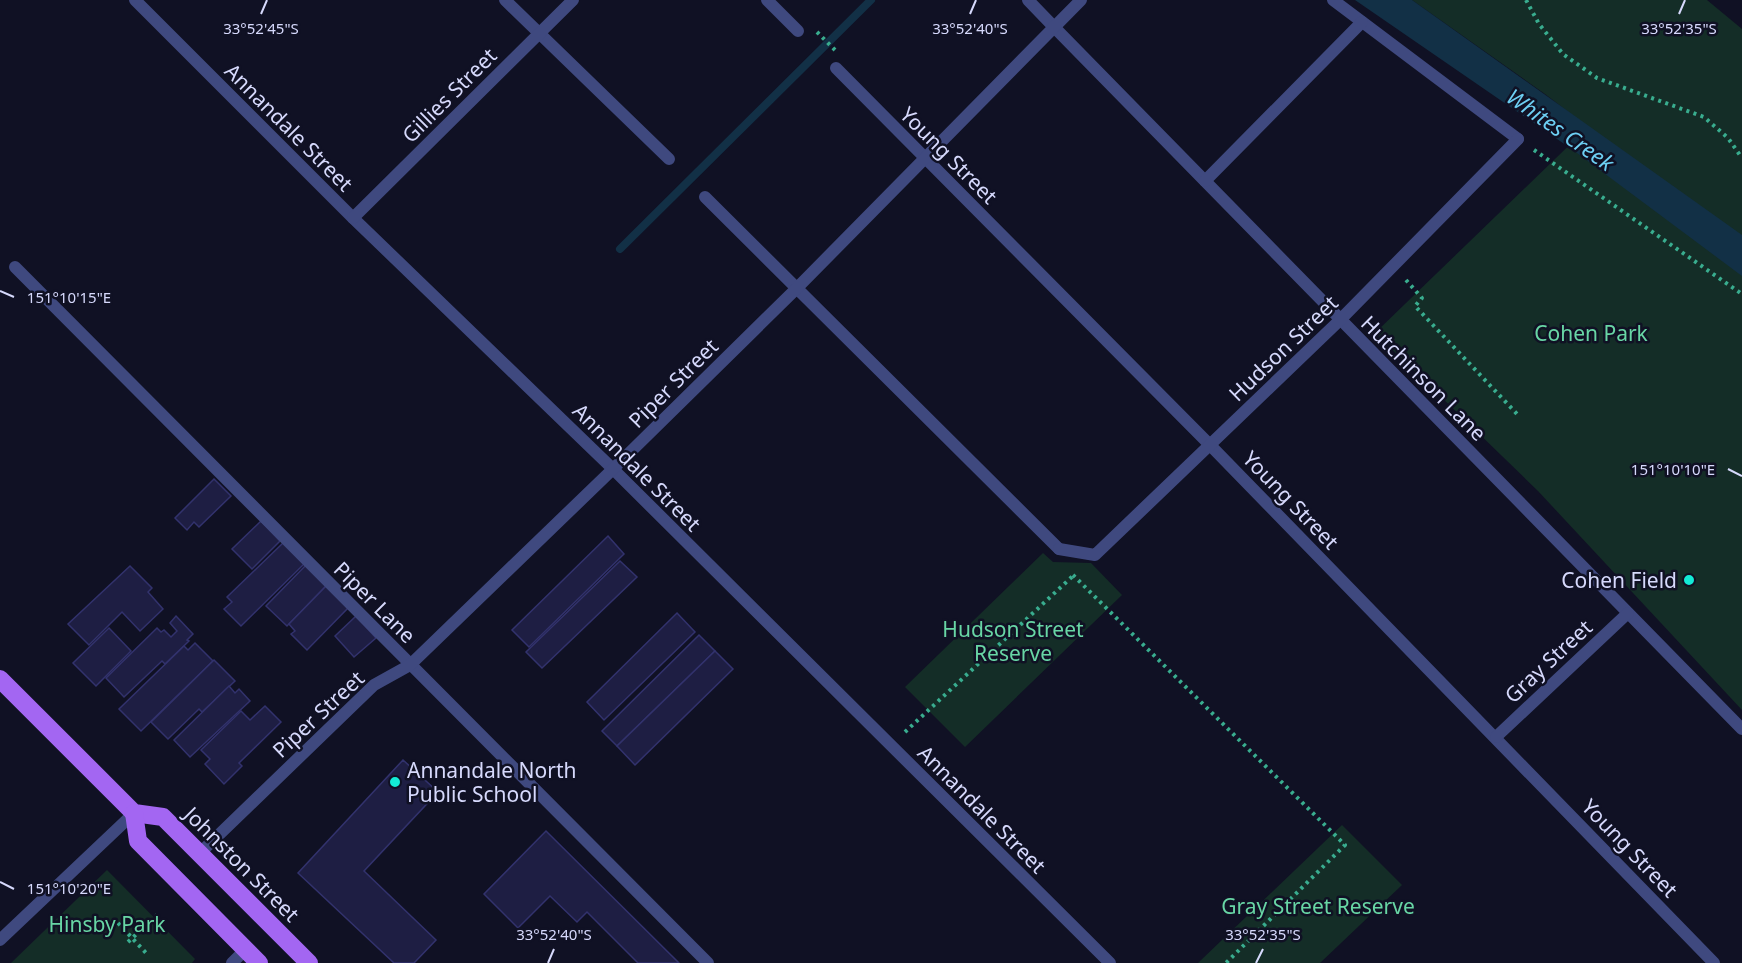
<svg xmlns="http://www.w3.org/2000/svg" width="1742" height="963" viewBox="0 0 1742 963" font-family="'Noto Sans',sans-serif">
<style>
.green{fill:#142d27}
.water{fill:#123046}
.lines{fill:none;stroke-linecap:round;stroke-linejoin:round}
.stream{stroke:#123046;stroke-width:8}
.building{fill:#1e1e43;stroke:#32326d;stroke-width:1.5}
.path{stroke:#39ad8f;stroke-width:4;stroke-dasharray:3 4.5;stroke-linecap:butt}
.lane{stroke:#3f497f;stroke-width:12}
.street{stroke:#3f497f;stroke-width:12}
.primary{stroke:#a366f2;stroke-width:18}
.ticks{fill:none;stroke:#d6d9fc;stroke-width:2}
.poi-dot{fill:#13ebd6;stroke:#101124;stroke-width:2}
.labels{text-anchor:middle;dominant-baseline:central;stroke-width:5;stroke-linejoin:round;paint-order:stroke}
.street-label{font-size:21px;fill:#d6d9fc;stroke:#101124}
.park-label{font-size:21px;fill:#68d6a5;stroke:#101124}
.poi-label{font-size:21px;fill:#d6d9fc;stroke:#101124;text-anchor:end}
.water-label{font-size:22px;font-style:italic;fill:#6dcff3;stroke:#101124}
.ticks-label{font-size:15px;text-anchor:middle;fill:#d6d9fc;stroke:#101124;stroke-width:5;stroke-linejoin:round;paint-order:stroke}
</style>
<rect width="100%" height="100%" fill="#101124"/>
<g class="green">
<polygon points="1412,0 1707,0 1742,29 1742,710 1538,491 1375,333 1588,127 1545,94"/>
<polygon points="1043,553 1053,562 1091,563 1122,595 965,747 905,687"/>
<polygon points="1342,825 1402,885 1320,963 1198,963"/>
<polygon points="107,870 195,959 192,963 11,963"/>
</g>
<polygon class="water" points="1355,0 1412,0 1742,235 1742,276 1573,150"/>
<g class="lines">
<polyline class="stream" points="620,249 871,0"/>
</g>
<g class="building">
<polygon points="214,479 231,496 199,527 194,522 187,530 175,518"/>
<polygon points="261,521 280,541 252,569 232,549"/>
<polygon points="608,536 624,554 529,647 512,630"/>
<polygon points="284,542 304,564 241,626 224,609 232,602 227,597"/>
<polygon points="620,561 637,577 542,668 526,652"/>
<polygon points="306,565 327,585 287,626 266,606"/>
<polygon points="130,566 152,588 148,592 163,609 140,631 122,612 89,645 68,624"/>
<polygon points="327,585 349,607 307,650 291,634 295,631 289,624"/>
<polygon points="677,613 695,632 604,720 587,702"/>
<polygon points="176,616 193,634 187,640 189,641 165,664 162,661 124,697 106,678 157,628 161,632 164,630 171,637 177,631 170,623"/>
<polygon points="356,616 376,638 354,657 335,636"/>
<polygon points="109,628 131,651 96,686 73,663"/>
<polygon points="699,635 715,651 617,746 602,731"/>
<polygon points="195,643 213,661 141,731 119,709 184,646 188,650"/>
<polygon points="715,651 733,669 635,765 617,746"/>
<polygon points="214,660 235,681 202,712 199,709 168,739 151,722"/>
<polygon points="229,686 235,693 239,689 250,701 190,757 174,740"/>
<polygon points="265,706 281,722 239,763 242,766 224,784 205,764 210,759 201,750 241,711 250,720"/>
<polygon points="403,760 438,792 364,871 436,940 414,963 394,963 298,873"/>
<polygon points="546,831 679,963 638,963 587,912 577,922 550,896 518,928 484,894"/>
</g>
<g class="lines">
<g class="path">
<polyline points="1526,0 1539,24 1563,54 1597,78 1704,117 1728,138 1742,158"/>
<polyline points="817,32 835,50"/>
<polyline points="1534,150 1742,294"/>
<polyline points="1406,280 1422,298 1415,306 1518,415"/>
<polyline points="1073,575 1345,845 1226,963"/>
<polyline points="905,732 1075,574"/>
<polyline points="118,923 147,954"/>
<polyline points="128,942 157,915"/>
</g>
<g class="lane">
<polyline points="505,0 669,159"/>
<polyline points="1333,0 1518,139"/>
<polyline points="1054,27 1742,729"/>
<polyline points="1205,181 1362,22"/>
<polyline points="705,197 1059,549"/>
<polyline points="15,267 708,963"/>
</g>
<g class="street">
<polyline points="135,0 353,218 613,469 1110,963"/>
<polyline points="767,0 798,31"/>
<polyline points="1028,0 1054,27"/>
<polyline points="836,68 1210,445 1714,963"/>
<polyline points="353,218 573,0"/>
<polyline points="1059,549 1095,555 1340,320 1518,139"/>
<polyline points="1496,737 1628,613"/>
<polyline points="200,853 374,685 410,665 613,469 796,289 1081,0"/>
<polyline points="0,940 134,813"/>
<polyline points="232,963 246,949"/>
</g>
<g class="primary">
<polyline points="0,679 134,813 163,817 309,963"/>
<polyline points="134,813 138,841 259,963"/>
</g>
</g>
<path class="ticks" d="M261 14 267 0M970 14 976 0M1679 14 1685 0M0 291 14 297M1728 469 1742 476M0 882 14 889M548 963 554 949M1256 963 1263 949"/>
<g class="poi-dot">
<circle cx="1689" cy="580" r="6"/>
<circle cx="395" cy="782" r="6"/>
</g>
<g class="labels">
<g class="street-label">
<text transform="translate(449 95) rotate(-45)">Gillies Street</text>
<text transform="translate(289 127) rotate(45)">Annandale Street</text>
<text transform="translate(949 155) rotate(45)">Young Street</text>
<text transform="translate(1283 348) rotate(-44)">Hudson Street</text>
<text transform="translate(1424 378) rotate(45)">Hutchinson Lane</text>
<text transform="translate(673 383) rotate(-45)">Piper Street</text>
<text transform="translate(637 467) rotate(45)">Annandale Street</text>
<text transform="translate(1291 500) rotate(46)">Young Street</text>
<text transform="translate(375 602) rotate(45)">Piper Lane</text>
<text transform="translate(1548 661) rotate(-43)">Gray Street</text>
<text transform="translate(318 714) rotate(-43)">Piper Street</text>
<text transform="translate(982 809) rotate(45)">Annandale Street</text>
<text transform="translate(1630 848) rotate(46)">Young Street</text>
<text transform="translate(242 864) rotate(45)">Johnston Street</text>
</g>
<g class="park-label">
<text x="1591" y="333">Cohen Park</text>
<text x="1013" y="629">Hudson Street<tspan x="1013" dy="24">Reserve</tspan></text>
<text x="1318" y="906">Gray Street Reserve</text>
<text x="107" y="924">Hinsby Park</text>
</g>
<g class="poi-label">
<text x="1677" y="580">Cohen Field</text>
<text x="407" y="770" text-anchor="start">Annandale North<tspan x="407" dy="24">Public School</tspan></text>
</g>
<g class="water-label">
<text transform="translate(1561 129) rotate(35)">Whites Creek</text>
</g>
</g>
<g class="ticks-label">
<text x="261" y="34">33°52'45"S</text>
<text x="970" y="34">33°52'40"S</text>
<text x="1679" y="34">33°52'35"S</text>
<text x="69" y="303">151°10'15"E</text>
<text x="1673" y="475">151°10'10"E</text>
<text x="69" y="894">151°10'20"E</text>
<text x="554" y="940">33°52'40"S</text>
<text x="1263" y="940">33°52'35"S</text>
</g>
</svg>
